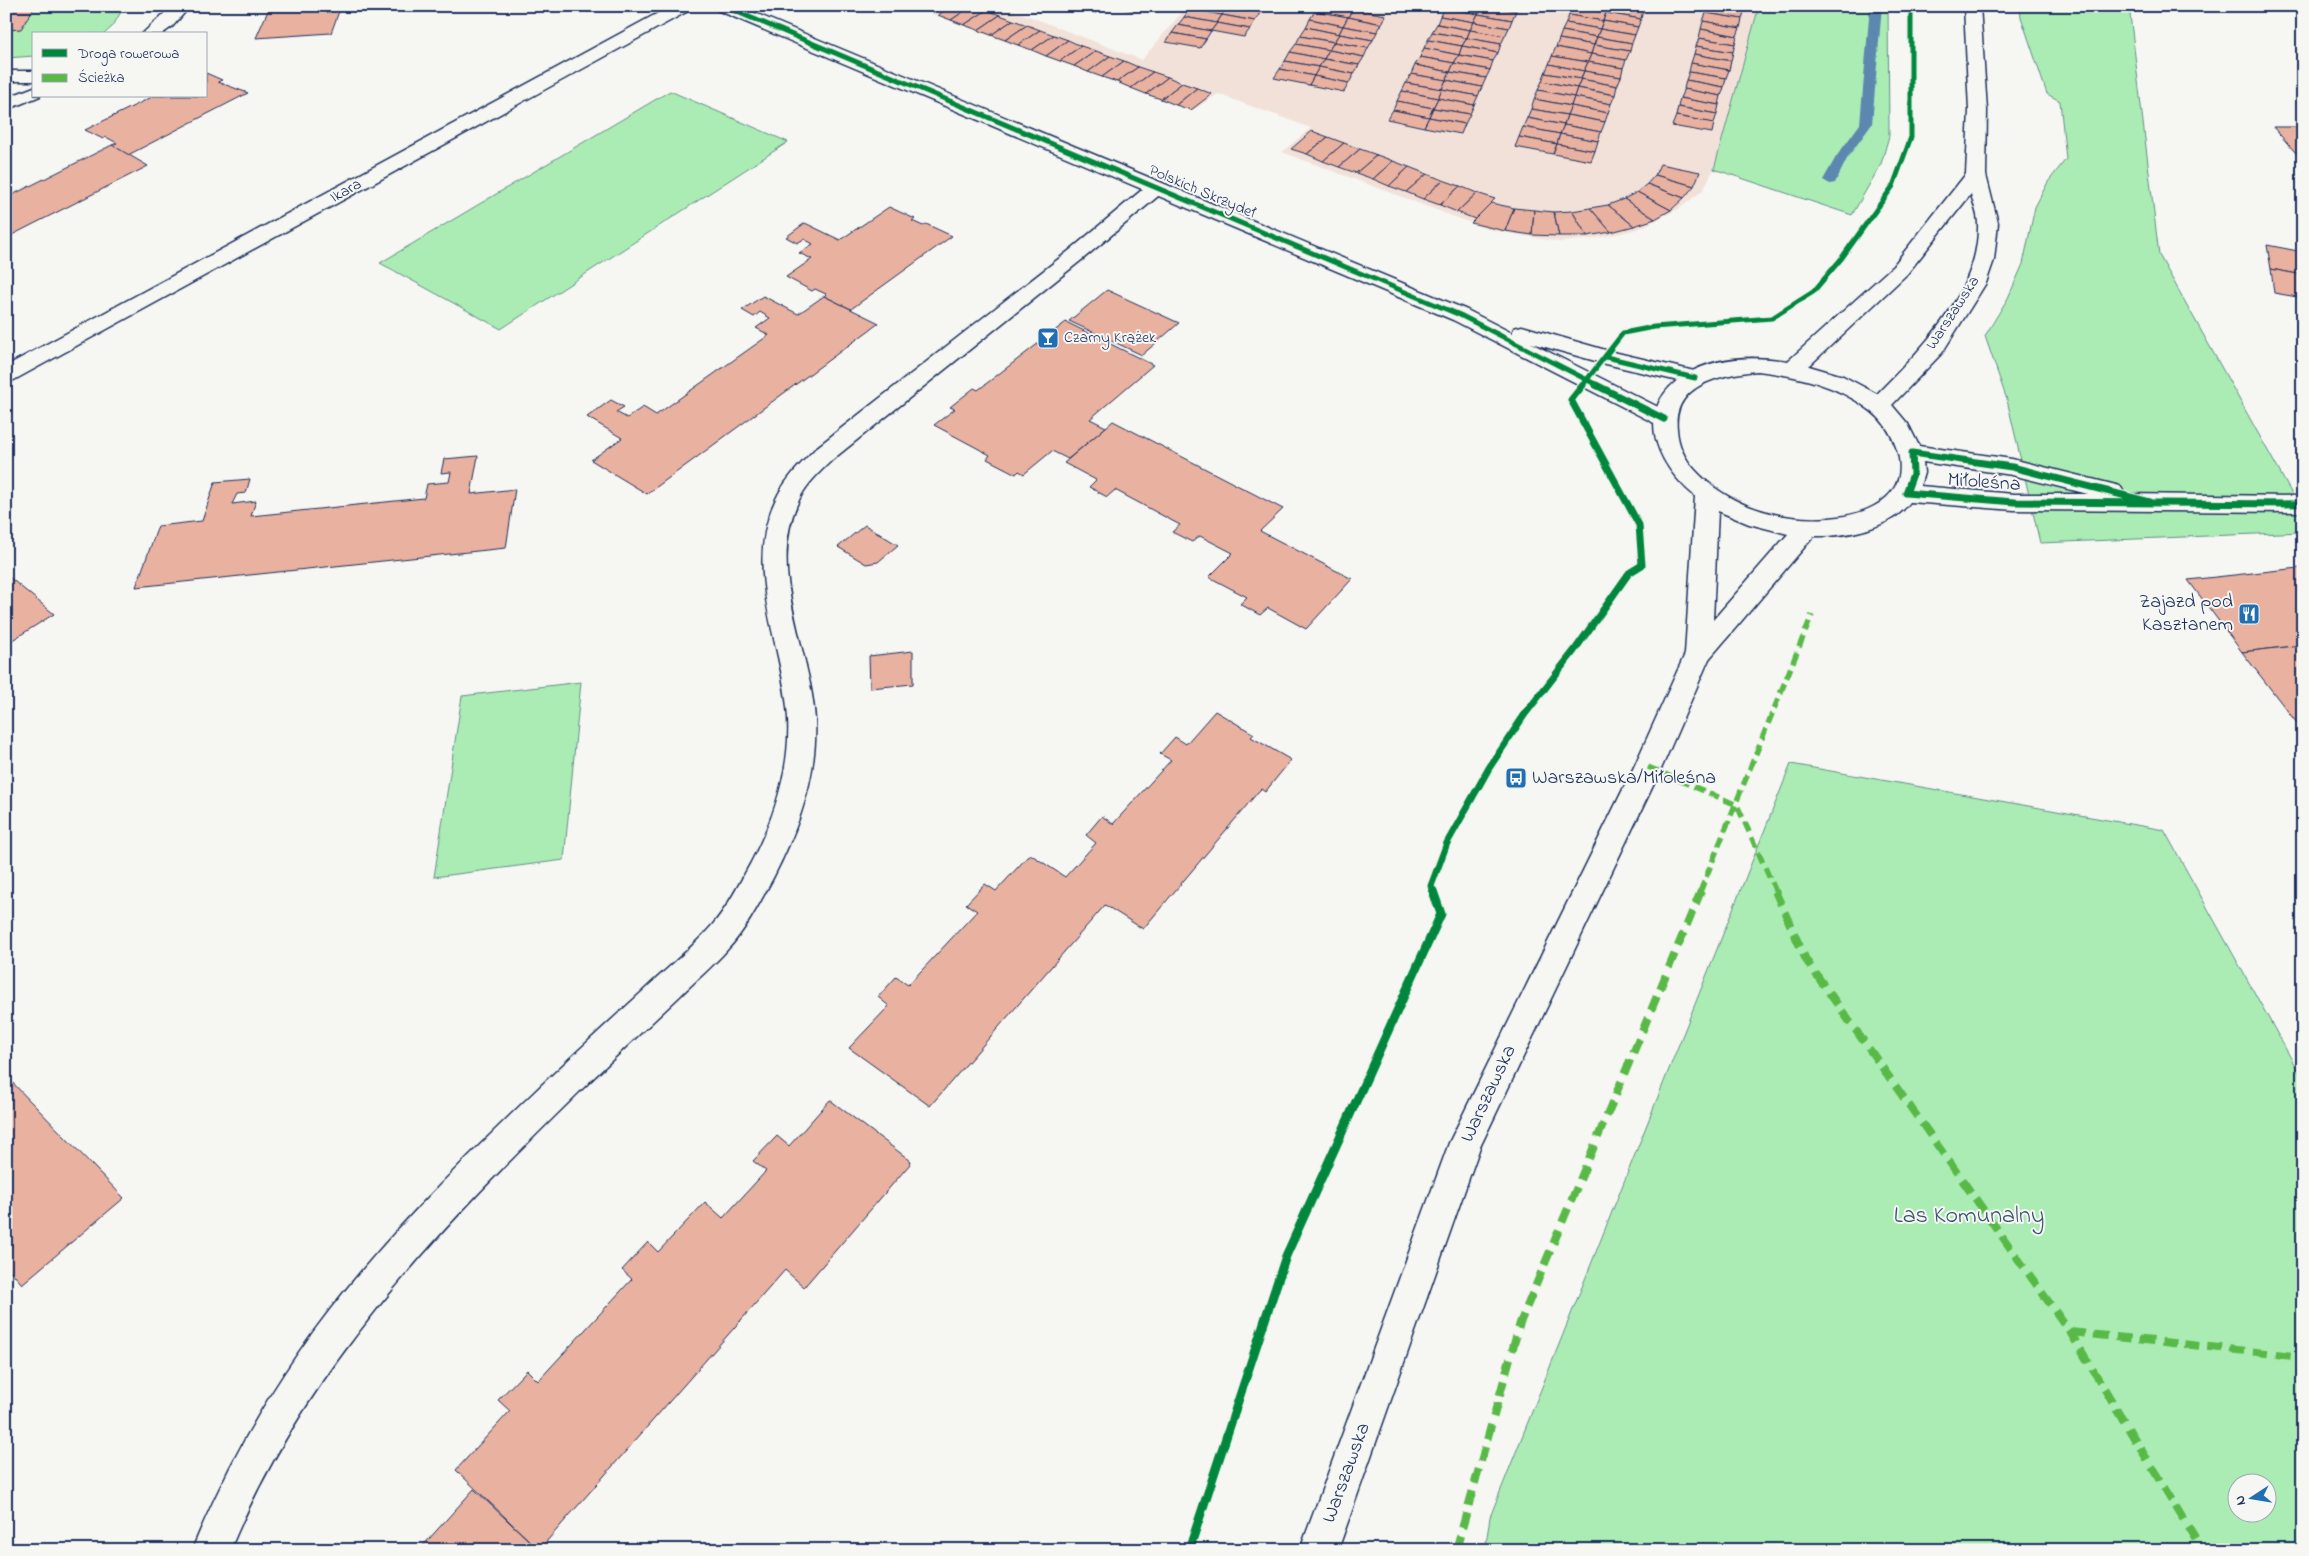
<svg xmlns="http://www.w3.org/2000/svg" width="2309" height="1556" viewBox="0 0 2309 1556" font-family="'Indie Flower',sans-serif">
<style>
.built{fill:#f2e1d9}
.green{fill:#abecb4;stroke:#638e89;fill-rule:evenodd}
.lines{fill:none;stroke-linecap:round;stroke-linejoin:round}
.stream{fill:#5b88b0;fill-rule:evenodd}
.building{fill:#e9b1a0;stroke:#1b2f5e}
.lane-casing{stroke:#1b2f5e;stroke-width:3}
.street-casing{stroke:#1b2f5e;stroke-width:3}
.secondary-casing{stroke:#1b2f5e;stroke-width:3}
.lane{fill:#f6f6f2;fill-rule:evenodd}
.street{fill:#f6f6f2;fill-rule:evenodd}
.secondary{fill:#f6f6f2;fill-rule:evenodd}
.quiet-far1{stroke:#58b947;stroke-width:5.5;stroke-dasharray:11 5.5;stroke-linecap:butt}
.quiet{stroke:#58b947;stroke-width:8;stroke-dasharray:15 8;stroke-linecap:butt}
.cycleway-far2-casing{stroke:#f6f6f2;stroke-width:8}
.cycleway-far1-casing{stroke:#f6f6f2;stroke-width:10}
.cycleway-casing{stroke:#f6f6f2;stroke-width:12}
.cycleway-far2{stroke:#00873e;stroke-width:5}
.cycleway-far1{stroke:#00873e;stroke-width:7}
.cycleway{stroke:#00873e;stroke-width:9}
.labels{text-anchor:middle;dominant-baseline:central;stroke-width:4;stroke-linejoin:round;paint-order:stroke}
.far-street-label{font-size:16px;fill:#1b2f5e;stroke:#f6f6f2}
.far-poi-label{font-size:16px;fill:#1b2f5e;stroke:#f6f6f2;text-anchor:start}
.street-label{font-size:20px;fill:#1b2f5e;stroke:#f6f6f2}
.poi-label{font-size:20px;fill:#1b2f5e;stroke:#f6f6f2;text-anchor:end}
.near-park-label{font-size:24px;fill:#38556f;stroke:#f6f6f2}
</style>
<rect width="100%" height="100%" fill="#f6f6f2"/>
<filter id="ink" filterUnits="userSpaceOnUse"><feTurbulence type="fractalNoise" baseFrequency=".02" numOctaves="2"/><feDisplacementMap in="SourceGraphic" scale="10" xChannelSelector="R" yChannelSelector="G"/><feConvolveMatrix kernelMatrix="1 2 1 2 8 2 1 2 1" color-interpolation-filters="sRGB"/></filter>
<g filter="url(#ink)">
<polygon class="built" points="943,6 1002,6 1142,60 1187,6 1759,6 1714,169 1702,191 1680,208 1638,229 1593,239 1559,242 1487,229 1282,152 1311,128 1218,94 1191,111 932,14"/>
<g class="green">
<polygon points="6,6 124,6 113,26 104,34 34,34 34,56 6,58"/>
<polygon points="1759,6 1888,6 1889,136 1881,164 1852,215 1714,169"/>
<polygon points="2020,6 2129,6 2159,255 2303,514 2303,532 2040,543 2007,400 1985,336 2008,298 2023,264 2035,207 2048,182 2066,159 2060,101 2047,94 2021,17"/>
<polygon points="670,91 788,142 501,329 380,263"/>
<polygon points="581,682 564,860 434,877 462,696"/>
<path d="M1791 764 2164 830 2303 1080V1550H1485L1490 1517ZM2236 1484H2266V1514H2236Z"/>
</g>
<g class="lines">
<polygon class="stream" points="1870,6 1882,6 1872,124 1848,157 1835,183 1830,184 1823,180 1836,157 1860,124"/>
</g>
<g class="building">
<polygon points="6,6 35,6 21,29 6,30"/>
<polygon points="270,6 341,6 331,33 256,38"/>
<polygon points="952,6 972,6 951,20 938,15"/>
<polygon points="972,6 987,10 964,25 951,20"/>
<polygon points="1065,6 1101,6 1096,13"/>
<polygon points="1110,6 1138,6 1134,11"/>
<polygon points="1192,6 1222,6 1227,7 1222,15 1190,9"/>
<polygon points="1228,6 1265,6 1260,13"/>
<polygon points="1318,6 1337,6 1353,9 1348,17 1315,11"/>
<polygon points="1445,6 1482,6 1478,14"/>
<polygon points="1482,6 1487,6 1516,11 1512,20 1478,14"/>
<polygon points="1487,6 1518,6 1516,11"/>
<polygon points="1572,6 1608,6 1606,13"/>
<polygon points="1608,6 1618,6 1643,10 1641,19 1606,13"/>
<polygon points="1618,6 1645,6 1643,10"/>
<polygon points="1708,6 1713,6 1744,12 1742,19 1706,13"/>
<polygon points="1713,6 1745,6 1744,12"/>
<polygon points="1227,7 1260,13 1255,21 1222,15"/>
<polygon points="1572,7 1606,13 1603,21 1569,15"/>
<polygon points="1444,8 1478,14 1474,22 1440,16"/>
<polygon points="1190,9 1222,15 1217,23 1184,17"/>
<polygon points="1353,9 1386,15 1382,24 1348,17"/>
<polygon points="987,10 1000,15 978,30 964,25"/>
<polygon points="1315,11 1348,17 1343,26 1310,19"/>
<polygon points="1606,13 1641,19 1638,27 1603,21"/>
<polygon points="1706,13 1742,19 1740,28 1703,21"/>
<polygon points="1478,14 1512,20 1509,28 1474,22"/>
<polygon points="1000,15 1013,20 991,35 978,30"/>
<polygon points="1222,15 1255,21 1250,29 1217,23"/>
<polygon points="1569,15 1603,21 1600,29 1566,23"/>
<polygon points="1440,16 1474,22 1470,30 1437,24"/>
<polygon points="1184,17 1217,23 1211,31 1178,25"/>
<polygon points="1348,17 1382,24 1377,32 1343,26"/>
<polygon points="1310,19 1343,26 1339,34 1306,27"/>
<polygon points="1013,20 1027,25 1005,40 991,35"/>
<polygon points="1603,21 1638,27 1635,35 1600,29"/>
<polygon points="1703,21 1740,28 1737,36 1701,29"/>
<polygon points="1474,22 1509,28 1505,36 1470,30"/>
<polygon points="1217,23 1250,29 1244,37 1211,31"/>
<polygon points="1566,23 1600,29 1597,37 1562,31"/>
<polygon points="1437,24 1470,30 1467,38 1432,32"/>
<polygon points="1027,25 1040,30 1018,45 1005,40"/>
<polygon points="1178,25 1211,31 1206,39 1172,33"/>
<polygon points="1343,26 1377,32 1373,40 1339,34"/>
<polygon points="1306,27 1339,34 1334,42 1300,36"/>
<polygon points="1600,29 1635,35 1632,43 1597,37"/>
<polygon points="1701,29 1737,36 1735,44 1699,38"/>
<polygon points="1040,30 1054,35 1032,50 1018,45"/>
<polygon points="1470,30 1505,36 1501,44 1467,38"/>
<polygon points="1562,31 1597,37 1594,45 1559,39"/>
<polygon points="1432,32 1467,38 1462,46 1428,40"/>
<polygon points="1172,33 1206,39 1200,48 1166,42"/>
<polygon points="1339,34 1373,40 1368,48 1334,42"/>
<polygon points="1054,35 1068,40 1046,56 1032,50"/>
<polygon points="1300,36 1334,42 1329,50 1296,44"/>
<polygon points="1597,37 1632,43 1630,51 1594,45"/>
<polygon points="1467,38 1501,44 1498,53 1462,46"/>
<polygon points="1699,38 1735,44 1733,52 1696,46"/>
<polygon points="1559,39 1594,45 1591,54 1556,47"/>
<polygon points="1068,40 1081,46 1060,61 1046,56"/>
<polygon points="1428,40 1462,46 1459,55 1424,48"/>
<polygon points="1334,42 1368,48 1364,57 1329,50"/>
<polygon points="1296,44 1329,50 1324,59 1290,52"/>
<polygon points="1594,45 1630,51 1626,60 1591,54"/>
<polygon points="1081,46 1096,51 1074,66 1060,61"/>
<polygon points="1462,46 1498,53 1493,61 1459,55"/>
<polygon points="1696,46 1733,52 1731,61 1694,54"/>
<polygon points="1556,47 1591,54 1588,62 1552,56"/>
<polygon points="1424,48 1459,55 1454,63 1420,57"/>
<polygon points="1329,50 1364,57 1359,65 1324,59"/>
<polygon points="1096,51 1110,56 1088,72 1074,66"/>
<polygon points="1290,52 1324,59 1319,67 1285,61"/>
<polygon points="1591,54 1626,60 1623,68 1588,62"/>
<polygon points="1694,54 1731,61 1729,70 1691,63"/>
<polygon points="1459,55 1493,61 1490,70 1454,63"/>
<polygon points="1110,56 1124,61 1102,77 1088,72"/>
<polygon points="1552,56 1588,62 1584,71 1549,64"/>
<polygon points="1420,57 1454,63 1450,72 1415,65"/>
<polygon points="1324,59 1359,65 1354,74 1319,67"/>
<polygon points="1124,61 1138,67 1117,82 1102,77"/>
<polygon points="1285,61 1319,67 1314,76 1280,69"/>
<polygon points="1588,62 1623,68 1621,77 1584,71"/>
<polygon points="1454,63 1490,70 1486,78 1450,72"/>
<polygon points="1691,63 1729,70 1726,78 1689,72"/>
<polygon points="1549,64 1584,71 1581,79 1545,73"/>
<polygon points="1415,65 1450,72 1446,80 1411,74"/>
<polygon points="1138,67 1153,72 1131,88 1117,82"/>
<polygon points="1319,67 1354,74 1349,83 1314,76"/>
<polygon points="1280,69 1314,76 1309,85 1274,78"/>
<polygon points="1584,71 1621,77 1617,86 1581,79"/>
<polygon points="1153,72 1168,77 1146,94 1131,88"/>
<polygon points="1450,72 1486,78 1482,87 1446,80"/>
<polygon points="1689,72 1726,78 1724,87 1686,80"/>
<polygon points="206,73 222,80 218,82 248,93 128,155 112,145 117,143 106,137 103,139 85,130 154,96 206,96"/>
<polygon points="1545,73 1581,79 1577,88 1542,81"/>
<polygon points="1411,74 1446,80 1442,89 1406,83"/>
<polygon points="1314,76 1349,83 1344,92 1309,85"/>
<polygon points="1168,77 1182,83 1161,99 1146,94"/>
<polygon points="1581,79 1617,86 1615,95 1577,88"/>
<polygon points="1446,80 1482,87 1478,96 1442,89"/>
<polygon points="1686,80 1724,87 1721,96 1684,89"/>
<polygon points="1542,81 1577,88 1574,97 1538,90"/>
<polygon points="1182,83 1197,88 1176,105 1161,99"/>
<polygon points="1406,83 1442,89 1438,98 1402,91"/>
<polygon points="1197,88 1212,94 1191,110 1176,105"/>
<polygon points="1577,88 1615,95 1611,104 1574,97"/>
<polygon points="1442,89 1478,96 1474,105 1438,98"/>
<polygon points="1684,89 1721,96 1719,105 1680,98"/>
<polygon points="1538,90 1574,97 1571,106 1534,99"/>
<polygon points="1402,91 1438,98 1433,108 1397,101"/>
<polygon points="1574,97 1611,104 1608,113 1571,106"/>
<polygon points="1438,98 1474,105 1470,114 1433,108"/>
<polygon points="1680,98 1719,105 1717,114 1678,107"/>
<polygon points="1534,99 1571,106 1567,115 1531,109"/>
<polygon points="1397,101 1433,108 1429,117 1393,110"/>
<polygon points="1571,106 1608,113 1605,122 1567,115"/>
<polygon points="1678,107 1717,114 1714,123 1676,116"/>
<polygon points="1433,108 1470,114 1465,124 1429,117"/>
<polygon points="1531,109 1567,115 1564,125 1527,118"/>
<polygon points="1393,110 1429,117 1424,127 1387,119"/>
<polygon points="1567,115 1605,122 1601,132 1564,125"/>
<polygon points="1676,116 1714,123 1712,133 1672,126"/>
<polygon points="1429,117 1465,124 1461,134 1424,127"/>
<polygon points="1527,118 1564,125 1560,134 1523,127"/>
<polygon points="1564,125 1601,132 1598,141 1560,134"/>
<polygon points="1523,127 1560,134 1557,144 1519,137"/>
<polygon points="2273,127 2303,127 2303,161"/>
<polygon points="1312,131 1328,137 1307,154 1291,149"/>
<polygon points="1560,134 1598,141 1595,151 1557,144"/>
<polygon points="1328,137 1344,143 1323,161 1307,154"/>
<polygon points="1519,137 1557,144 1553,154 1515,147"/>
<polygon points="1344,143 1360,149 1339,167 1323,161"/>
<polygon points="1557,144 1595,151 1591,161 1553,154"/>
<polygon points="112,145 148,166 6,238 6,198"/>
<polygon points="1360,149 1377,155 1356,173 1339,167"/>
<polygon points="1377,155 1393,161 1373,179 1356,173"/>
<polygon points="1393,161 1409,167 1389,186 1373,179"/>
<polygon points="1660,164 1700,172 1694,186 1655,175"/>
<polygon points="1409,167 1427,174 1406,192 1389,186"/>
<polygon points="1427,174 1443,180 1423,199 1406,192"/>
<polygon points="1655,175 1694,186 1684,198 1647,184"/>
<polygon points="1443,180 1460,186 1440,205 1423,199"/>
<polygon points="1647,184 1684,198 1671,210 1637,192"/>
<polygon points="1460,186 1477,193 1457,212 1440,205"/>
<polygon points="1637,192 1671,210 1655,219 1624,199"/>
<polygon points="1477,193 1495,199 1475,219 1457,212"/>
<polygon points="1624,199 1655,219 1634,226 1608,205"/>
<polygon points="1491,203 1514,208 1505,231 1471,223"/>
<polygon points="1608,205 1634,226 1611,232 1590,208"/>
<polygon points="889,207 915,219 912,221 923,226 926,224 952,236 851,309 824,296 826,294 815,289 812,291 786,277 812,259 799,253 813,244 804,239 797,243 786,237 805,223 840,240"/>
<polygon points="1514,208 1534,210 1532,235 1505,231"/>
<polygon points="1590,208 1611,232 1587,236 1572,211"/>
<polygon points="1534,210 1554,212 1559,236 1532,235"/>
<polygon points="1572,211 1587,236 1559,236 1554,212"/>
<polygon points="2267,245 2303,252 2303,275 2271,269"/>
<polygon points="2271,269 2303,275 2303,298 2274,293"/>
<polygon points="1107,290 1179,323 1142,355 1069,321"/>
<polygon points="763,296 798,314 824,296 879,323 647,494 591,460 622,438 587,417 611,400 624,407 616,412 627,418 643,407 656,415 769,335 756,328 770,318 760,312 754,317 742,310"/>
<polygon points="1066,322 1153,365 1090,419 1106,427 1068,459 1052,451 1024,474 1019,471 1016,474 987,459 990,455 934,425 955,409 950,407 974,388 978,390"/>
<polygon points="1113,421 1283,509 1260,531 1352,579 1306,629 1268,608 1260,615 1240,604 1247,597 1209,577 1233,553 1200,536 1192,542 1172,532 1180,525 1115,490 1107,497 1089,487 1096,480 1064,463"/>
<polygon points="478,456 471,494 515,489 506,548 136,587 158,526 202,521 215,482 250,479 246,493 237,494 232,504 256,501 251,516 424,498 427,484 449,482 451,472 441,473 444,459"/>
<polygon points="865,525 898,545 878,562 866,564 838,547"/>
<polygon points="2299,568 2303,572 2303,645 2242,652 2188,580"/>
<polygon points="9,577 54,614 6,644 6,579"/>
<polygon points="2303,645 2303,731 2242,652"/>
<polygon points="913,651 913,684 870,688 869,656"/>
<polygon points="1215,711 1254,734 1251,737 1291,760 1265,792 1261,789 1258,792 1143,929 1105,905 930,1106 849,1048 889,1006 878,997 896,977 908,985 977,911 966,904 985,884 996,891 1030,854 1065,877 1096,843 1086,835 1102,816 1113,824 1171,760 1160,754 1175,737 1186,744"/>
<polygon points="6,1076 124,1198 22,1284 6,1266"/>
<polygon points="830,1100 911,1161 910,1164 804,1287 785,1270 539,1550 456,1470 510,1411 498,1400 527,1370 538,1381 632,1279 622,1270 648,1242 658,1252 705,1202 723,1218 766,1171 753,1161 777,1136 789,1146"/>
<polygon points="474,1489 539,1550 419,1550"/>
</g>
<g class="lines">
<g class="lane-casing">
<path id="lane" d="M1156 182 1163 184 1166 188 1163 192 1084 258 832 460C820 472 806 484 799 500 765 571 811 649 815 720 818 775 798 830 773 878 760 902 746 930 727 950 713 966 695 981 680 996 643 1031 606 1065 570 1101 436 1232 302 1374 230 1550H192C220 1482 255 1416 297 1355 367 1253 459 1164 549 1078 580 1049 611 1020 642 992 663 972 686 953 706 932 721 917 733 896 743 877 770 830 791 774 788 718 784 647 742 571 775 501 784 480 800 465 816 448L1070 250 1149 184Z"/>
</g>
<g class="street-casing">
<g id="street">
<polygon points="172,6 190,6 173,26 162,34 142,34"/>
<polygon points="671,6 692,6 690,10 14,380 6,382 6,366"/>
<polygon points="715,6 738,6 1467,310 1512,333 1514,328 1522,326 1609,351 1703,373 1706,378 1703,383 1695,385 1606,364 1531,343 1672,414 1675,419 1672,424 1664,426 1656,424 1453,320 717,10"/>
<rect x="6" y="71" width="28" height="10"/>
<polygon points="34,87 34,96 40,96 6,110 6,98"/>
</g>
</g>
<g class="secondary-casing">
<path id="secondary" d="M1964 6H1980L1987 110 1986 175 1998 223 1994 260 1986 283 1942 353 1892 405 1908 424 1919 446 2012 459 2120 486 2124 492 2122 494 2303 496V512L2014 510 1910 502C1891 529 1845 537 1814 536L1709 659 1662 767 1480 1147 1338 1550H1300L1449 1143 1634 767 1685 654 1695 496C1654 463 1632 406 1687 374 1717 356 1756 356 1788 361L1893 266 1966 174 1969 110ZM1971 194C1973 203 1978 214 1978 224 1980 292 1921 349 1877 394L1843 376 1809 366 1907 274ZM1758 371C1798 376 1838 385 1871 411 1883 420 1891 433 1896 447 1913 495 1870 515 1829 518 1781 522 1728 506 1695 470 1684 458 1678 445 1677 429 1672 384 1723 374 1758 371ZM1923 462 2012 475 2088 494H2014L1920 486 1924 473ZM1718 511 1749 524 1788 534 1713 620Z"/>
</g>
<use href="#lane" class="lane"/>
<use href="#street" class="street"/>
<use href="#secondary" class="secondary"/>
<g class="quiet-far1">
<polyline points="1648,767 1737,805 1776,892"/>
<polyline points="1700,892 1812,615"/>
</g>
<g class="quiet">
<polyline points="1775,891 1806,960 2070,1332 2202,1550"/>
<polyline points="2070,1332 2303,1357"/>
<polyline points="1456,1550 1520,1323 1701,891"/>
</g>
<g class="cycleway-far2-casing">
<g id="cycleway-far2">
<polyline points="723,6 1460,315 1599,386"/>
<polyline points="1606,357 1695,378"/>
<polyline points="1582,386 1623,333 1654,327 1772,318 1813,292 1841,259 1893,186 1911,137 1911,6"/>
</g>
</g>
<g class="cycleway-far1-casing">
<g id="cycleway-far1">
<polyline points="1596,385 1664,419"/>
<polyline points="2150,502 2012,467 1912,453 1913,474 1906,493 2014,502 2303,504"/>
<polyline points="1433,892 1431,886 1447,843 1489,768 1525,714 1574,651 1629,573 1642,565 1639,525 1571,400 1583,385"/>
</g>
</g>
<g class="cycleway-casing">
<polyline id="cycleway" points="1189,1550 1286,1256 1441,914 1433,891"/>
</g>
<use href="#cycleway-far2" class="cycleway-far2"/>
<use href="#cycleway-far1" class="cycleway-far1"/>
<use href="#cycleway" class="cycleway"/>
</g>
</g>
<defs>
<g id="bar-square" transform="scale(1.125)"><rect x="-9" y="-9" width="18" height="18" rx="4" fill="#1f6fb2" stroke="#f6f6f2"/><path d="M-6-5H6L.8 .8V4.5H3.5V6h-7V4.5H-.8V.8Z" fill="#fff"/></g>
<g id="restaurant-square" transform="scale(1.125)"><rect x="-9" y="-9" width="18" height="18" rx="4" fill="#1f6fb2" stroke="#f6f6f2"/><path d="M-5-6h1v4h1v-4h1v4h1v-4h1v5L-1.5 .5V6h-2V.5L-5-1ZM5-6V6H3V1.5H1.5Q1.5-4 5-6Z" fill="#fff"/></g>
<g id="bus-square" transform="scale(1.125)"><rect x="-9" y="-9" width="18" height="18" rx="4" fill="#1f6fb2" stroke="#f6f6f2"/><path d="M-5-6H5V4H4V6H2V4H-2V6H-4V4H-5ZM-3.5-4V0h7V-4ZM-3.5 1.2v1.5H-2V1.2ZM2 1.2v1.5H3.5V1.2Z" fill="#fff"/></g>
</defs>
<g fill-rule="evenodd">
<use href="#bar-square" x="1048" y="338"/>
<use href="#restaurant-square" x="2249" y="614"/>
<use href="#bus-square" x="1516" y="778"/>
</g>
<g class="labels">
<g class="far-street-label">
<text transform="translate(346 191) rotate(-29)">Ikara</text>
<text transform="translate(1202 192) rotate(23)">Polskich Skrzydeł</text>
<text transform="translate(1953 313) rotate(-57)">Warszawska</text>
</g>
<g class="far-poi-label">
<text x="1064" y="338">Czarny Krążek</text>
</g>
<g class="street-label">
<text transform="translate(1984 483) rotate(4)">Miłoleśna</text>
<text transform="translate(1489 1094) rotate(-65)">Warszawska</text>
<text transform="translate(1347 1473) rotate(-70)">Warszawska</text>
</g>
<g class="poi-label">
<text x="2233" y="602">Zajazd pod<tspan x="2233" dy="23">Kasztanem</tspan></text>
<text x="1532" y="778" text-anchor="start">Warszawska/Miłoleśna</text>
</g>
<g class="near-park-label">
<text x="1969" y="1216">Las Komunalny</text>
</g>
</g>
<rect width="2309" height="1556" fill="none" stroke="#f6f6f2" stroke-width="25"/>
<rect x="12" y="12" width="2284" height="1531" fill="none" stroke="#1b2f5e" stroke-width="2" filter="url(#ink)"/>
<rect x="32" y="32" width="175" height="65" fill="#f6f6f2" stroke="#9ea6b7"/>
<rect x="42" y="49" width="25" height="8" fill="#00873e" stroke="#9ea6b7"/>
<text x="78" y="58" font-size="15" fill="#1b2f5e">Droga rowerowa</text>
<rect x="42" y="74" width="25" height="8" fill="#58b947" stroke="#9ea6b7"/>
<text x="78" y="82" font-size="15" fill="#1b2f5e">Ścieżka</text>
<g transform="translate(2252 1498) rotate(258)"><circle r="24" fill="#f6f6f2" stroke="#9ea6b7"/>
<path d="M0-4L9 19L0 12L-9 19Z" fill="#1f6fb2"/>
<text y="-8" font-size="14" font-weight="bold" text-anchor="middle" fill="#1b2f5e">N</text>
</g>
</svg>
